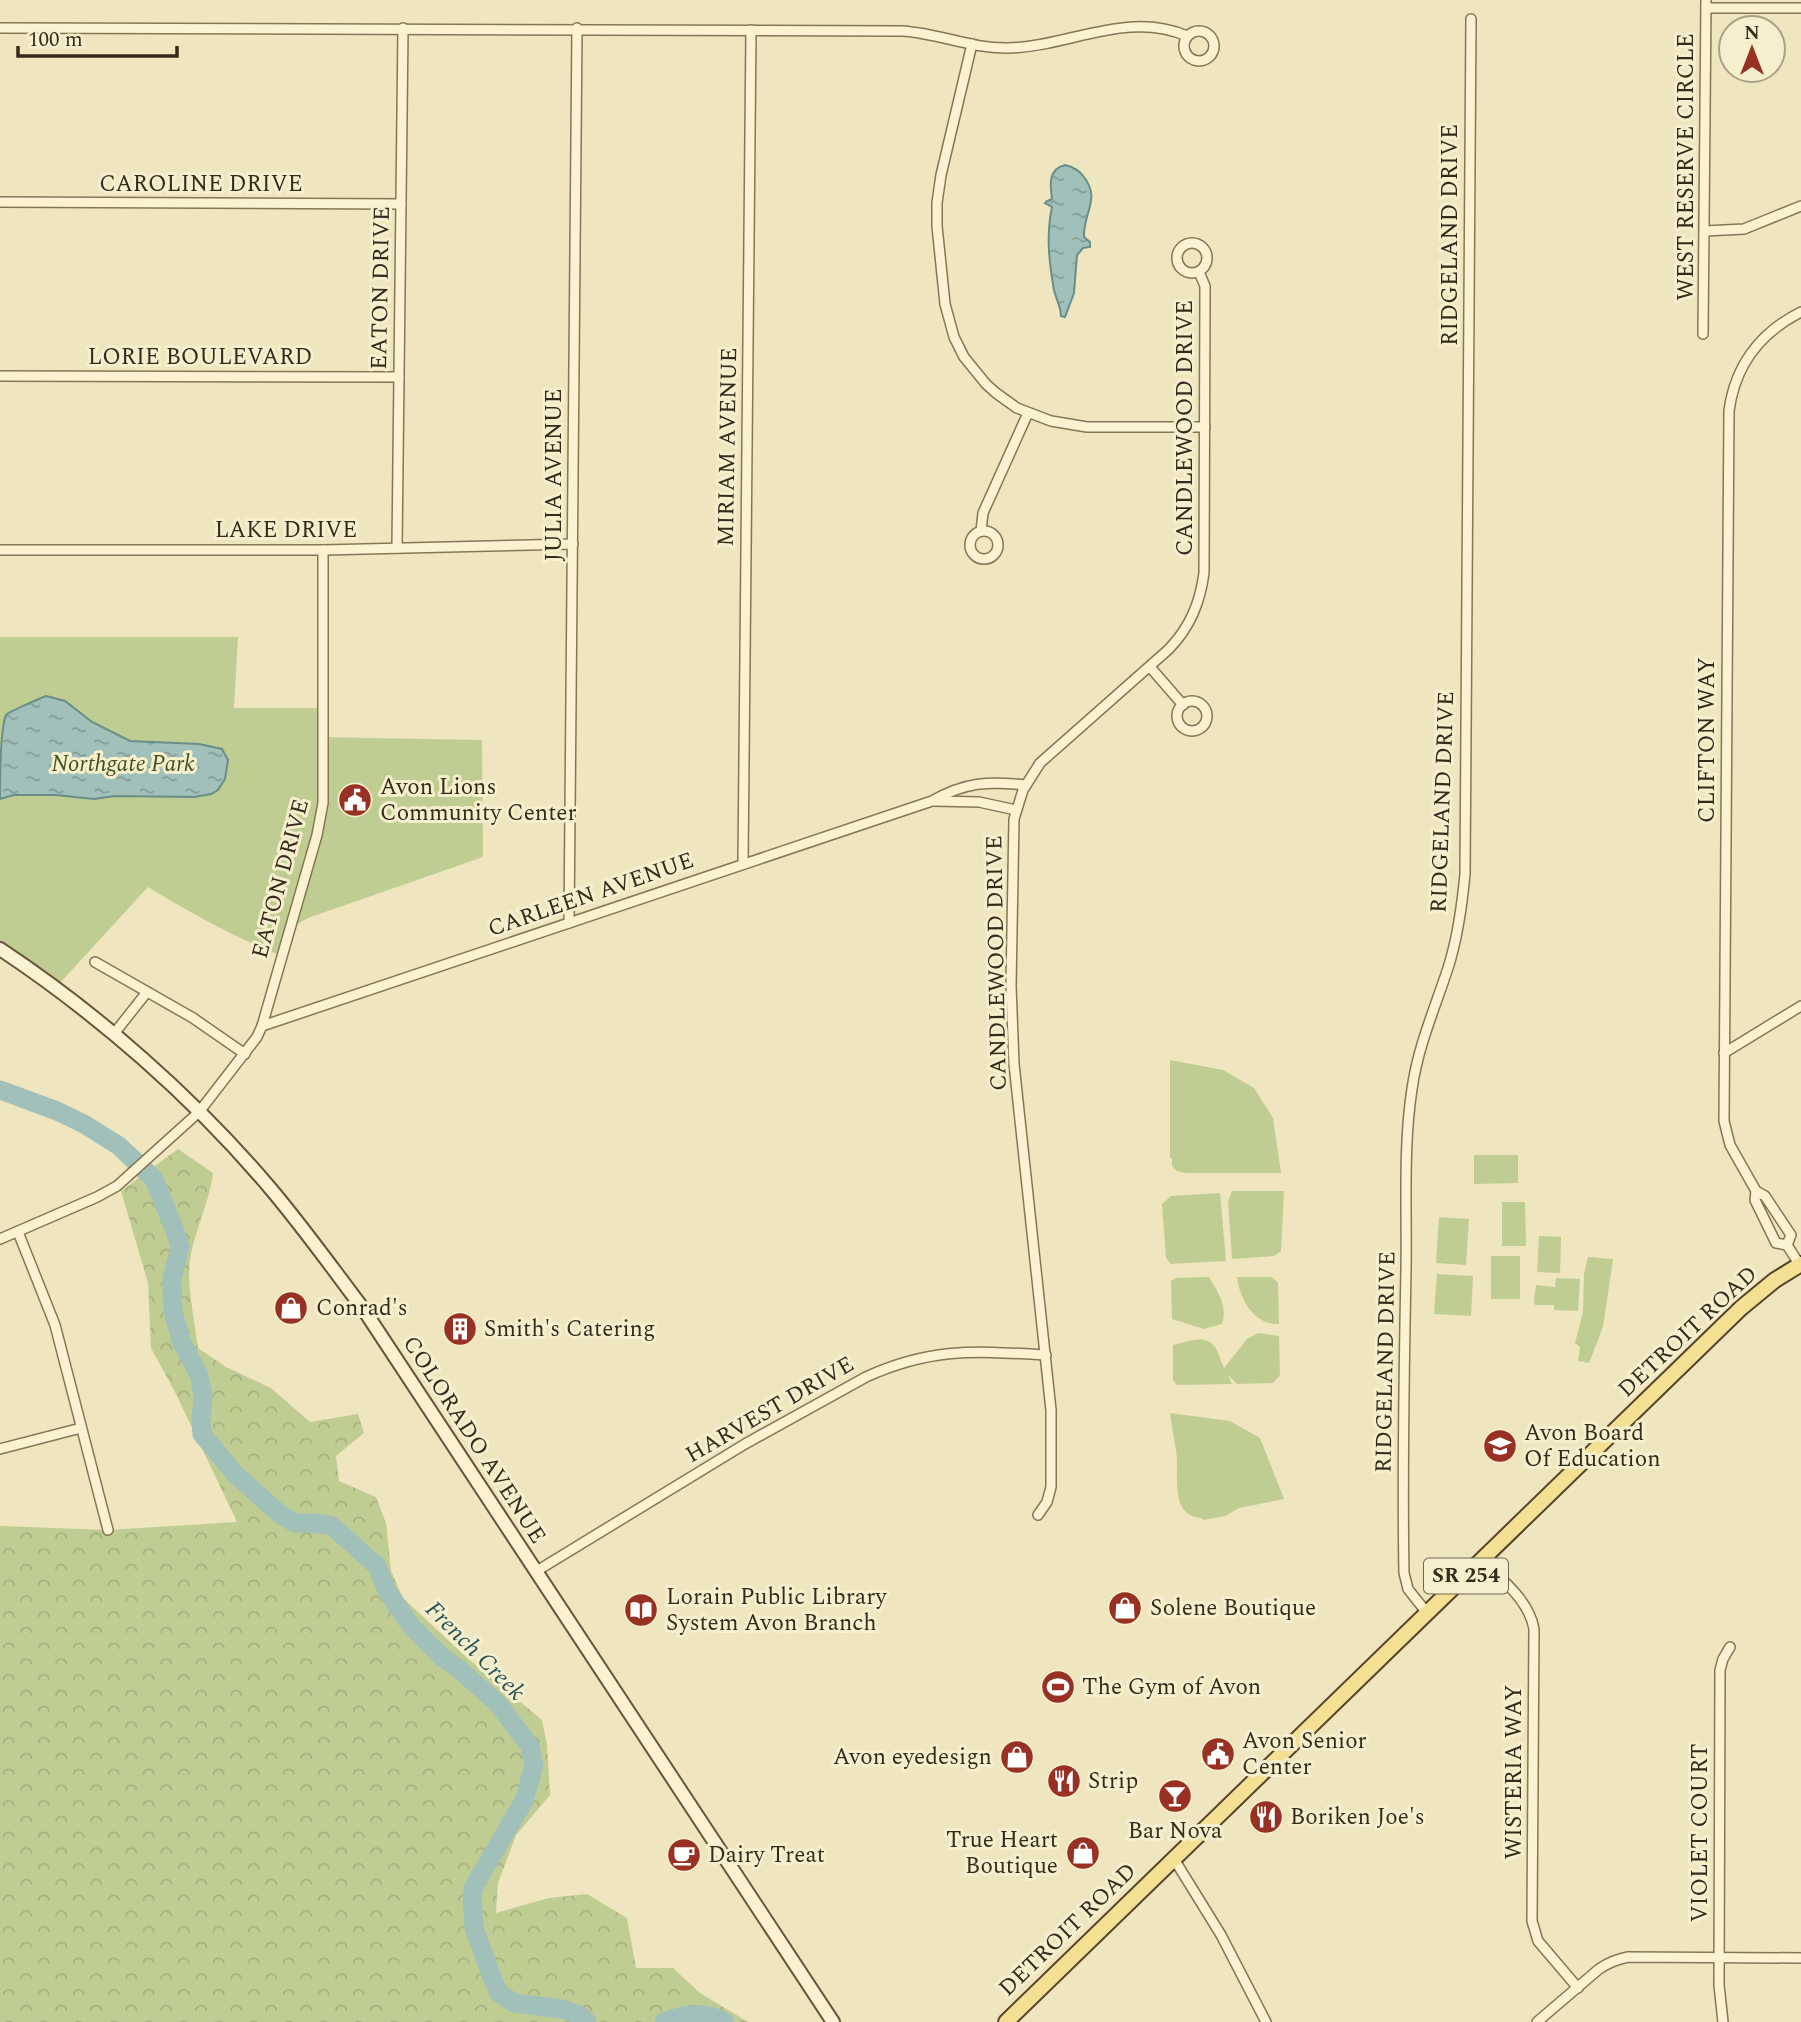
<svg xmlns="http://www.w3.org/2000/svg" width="1801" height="2022" viewBox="0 0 1801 2022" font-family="Spectral,serif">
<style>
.forest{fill:url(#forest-crowns)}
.park{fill:#c0cd92}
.water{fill:url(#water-ripples);stroke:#698e89;stroke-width:2}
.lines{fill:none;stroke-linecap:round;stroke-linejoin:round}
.river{stroke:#a1c0ba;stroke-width:19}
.minor-casing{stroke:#877656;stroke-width:12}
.secondary-casing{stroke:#69563a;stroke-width:16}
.primary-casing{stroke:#55432b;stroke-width:18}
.minor{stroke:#faf2d1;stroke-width:9}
.secondary{stroke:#faf2d1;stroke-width:12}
.primary{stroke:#f4e093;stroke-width:14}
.labels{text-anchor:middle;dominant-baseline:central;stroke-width:6;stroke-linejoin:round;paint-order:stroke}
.shield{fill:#f6efcd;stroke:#706650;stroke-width:2}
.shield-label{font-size:21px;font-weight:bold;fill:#362b1b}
.street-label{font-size:23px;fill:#362b1b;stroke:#f6efcd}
.park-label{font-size:23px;font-style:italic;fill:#425321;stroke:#f6efcd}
.poi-label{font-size:23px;fill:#362b1b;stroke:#f6efcd;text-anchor:start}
.water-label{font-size:24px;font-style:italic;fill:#2a5557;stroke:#f6efcd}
</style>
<defs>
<pattern id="forest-crowns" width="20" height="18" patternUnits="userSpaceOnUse" patternTransform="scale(1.75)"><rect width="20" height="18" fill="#c0cd92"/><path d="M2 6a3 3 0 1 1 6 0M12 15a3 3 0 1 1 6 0" fill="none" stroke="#a6b07d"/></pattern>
<pattern id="water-ripples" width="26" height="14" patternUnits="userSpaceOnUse" patternTransform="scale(1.75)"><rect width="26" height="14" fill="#a1c0ba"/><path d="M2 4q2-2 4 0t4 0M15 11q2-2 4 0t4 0" fill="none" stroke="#849c96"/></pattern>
</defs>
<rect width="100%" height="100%" fill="#efe5be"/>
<path class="forest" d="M178 1149 213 1173C209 1207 190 1238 189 1272 189 1295 195 1325 198 1348L226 1367 271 1388 310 1422 358 1414 364 1433 336 1456 339 1481 376 1497 386 1523 391 1571 403 1598 465 1656 542 1720 547 1745 550 1795 516 1835 498 1883 496 1913 549 1898 587 1894 627 1918 636 1968H673L700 1993 748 2022H0V1526L108 1530 237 1522 176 1394 151 1348 148 1283 121 1191Z"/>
<g class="park">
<path d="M0 637H238L234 708H319L318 737 482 740 483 857 308 918 284 932 277 954C232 936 189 912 148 887L59 984 0 942Z"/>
<polygon points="1170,1060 1223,1070 1254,1088 1273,1118 1281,1173 1185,1173 1177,1171 1172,1166 1172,1158 1170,1158"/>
<polygon points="1474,1155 1518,1155 1518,1183 1474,1184"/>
<polygon points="1232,1191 1284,1191 1281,1251 1274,1256 1232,1259 1228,1201"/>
<polygon points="1220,1193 1226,1261 1171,1264 1166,1258 1162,1204 1171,1196"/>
<polygon points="1502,1202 1525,1202 1526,1246 1502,1246"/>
<polygon points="1439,1217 1469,1219 1466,1265 1436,1263"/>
<polygon points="1539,1236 1561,1237 1560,1273 1537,1272"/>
<polygon points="1520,1256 1520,1299 1491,1299 1491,1256"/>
<polygon points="1588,1257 1613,1259 1603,1327 1589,1363 1578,1361 1580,1347 1575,1343 1583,1312 1584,1274"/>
<polygon points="1437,1274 1473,1276 1471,1316 1434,1314"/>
<path d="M1209 1277C1218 1292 1228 1307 1222 1324L1204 1329 1172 1319 1171 1281 1176 1278Z"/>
<path d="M1237 1277H1272L1278 1283 1279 1324C1254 1325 1240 1300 1237 1277Z"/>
<polygon points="1556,1278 1580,1279 1578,1311 1554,1310 1554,1305 1535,1305 1534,1302 1536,1285 1555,1287"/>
<path d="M1258 1333 1279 1336 1280 1375 1273 1383 1237 1384 1228 1375 1232 1384 1177 1385 1173 1380V1345C1186 1342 1205 1333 1215 1347 1219 1353 1221 1362 1224 1368L1247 1339Z"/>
<path d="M1170 1413 1230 1421 1260 1438 1284 1499 1239 1508 1225 1516 1203 1520 1201 1518C1171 1516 1178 1479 1177 1458 1175 1443 1172 1428 1170 1413Z"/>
</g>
<g class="water">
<path d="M1065 165C1074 167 1079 170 1084 177 1101 199 1083 213 1084 237L1090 242V247L1083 248 1077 255 1074 293 1065 317 1061 316C1061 307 1056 299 1054 290 1049 262 1046 235 1052 207L1045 203 1047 201 1052 199C1050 185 1048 169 1065 165Z"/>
<path d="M46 696 65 701 92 722 130 741 199 744 222 749 228 760 225 779 218 790 211 794 194 797 115 796 94 799 56 795H14L0 799C0 780 0 729 6 715 8 712 41 698 46 696Z"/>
</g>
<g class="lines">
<g class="river">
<polyline points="0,1090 57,1111 84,1124 119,1146 154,1179 175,1231 180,1247 172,1279 173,1312 182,1343 199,1375 203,1396 201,1421 202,1434 235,1474 281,1515 295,1523 312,1523 332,1526 377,1566 387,1591 411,1626 442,1657 459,1669 498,1704 530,1746 534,1765 524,1801 474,1886 472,1895 474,1928 493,1980 499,1993 514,2003 562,2009 580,2015 587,2022"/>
<path d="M664 2022C686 2014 703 2010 725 2022"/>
</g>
<g class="minor-casing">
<g id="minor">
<polyline points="1706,8 1801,8"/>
<path d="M0 28 902 31C938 33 972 49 1008 48 1068 47 1127 10 1187 36"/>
<circle cx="1199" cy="46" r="15"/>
<polyline points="972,44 941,175 937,203 937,226 945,304 954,337 964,357 986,384 996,393 1017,408 1051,421 1087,427 1205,427"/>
<polyline points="0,202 401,204"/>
<polyline points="1705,231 1744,229 1801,206"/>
<circle cx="1192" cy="258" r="15"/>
<polyline points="1703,334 1706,0"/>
<polyline points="0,376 399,377"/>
<circle cx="984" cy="545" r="14"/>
<polyline points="981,531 983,513 1028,413"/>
<polyline points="397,548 403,28"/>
<polyline points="0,550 323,550 573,544"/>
<polyline points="1150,667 1183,705"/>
<circle cx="1192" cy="716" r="15"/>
<polyline points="934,801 979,802 1016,810"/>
<polyline points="743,864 751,30"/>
<polyline points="569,923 577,28"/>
<polyline points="95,962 193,1018 245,1054"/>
<path d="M262 1026 932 801C965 782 988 781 1026 785"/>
<polyline points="113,1035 147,992"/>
<polyline points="1724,1053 1801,1006"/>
<path d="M1756 1191 1765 1196 1791 1235 1787 1245 1776 1243 1755 1200 1756 1191 1730 1145 1724 1121 1729 411C1735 365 1761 332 1801 312"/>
<polyline points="18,1232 55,1325 108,1530"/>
<polyline points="0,1239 97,1197 117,1186 199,1112 257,1037 262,1026 317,835 323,803 323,550"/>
<polyline points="1787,1245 1801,1267"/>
<polyline points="0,1449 81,1428"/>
<path d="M1038 1515 1047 1502 1051 1487V1410L1014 1064 1011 986 1014 819 1023 790 1040 763 1169 649C1190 627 1200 603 1204 573L1205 286 1199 272"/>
<path d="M1482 1560C1502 1580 1529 1600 1534 1629L1532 1921 1538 1941 1578 1988"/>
<path d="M535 1572 745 1444 866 1377C932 1347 976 1351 1046 1355"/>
<path d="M1427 1613 1408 1589 1404 1573C1402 1472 1404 1371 1406 1270 1407 1211 1403 1147 1412 1089 1418 1046 1435 1008 1448 968 1458 937 1462 906 1465 874L1471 19"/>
<polyline points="1174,1859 1221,1935 1266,2022"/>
<path d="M1537 2022 1599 1969C1608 1963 1617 1959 1628 1957L1801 1958"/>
<polyline points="1723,2022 1719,1985 1720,1670 1723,1659 1730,1647"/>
</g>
</g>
<g class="secondary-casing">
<path id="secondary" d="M0 949C98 1014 194 1098 270 1188 303 1227 333 1269 364 1310L833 2022"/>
</g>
<g class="primary-casing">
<polyline id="primary" points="1006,2022 1741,1308 1775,1280 1801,1264"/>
</g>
<use href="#minor" class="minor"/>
<use href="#secondary" class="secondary"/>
<use href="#primary" class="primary"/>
</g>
<defs>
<g id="civic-disc" transform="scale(1.75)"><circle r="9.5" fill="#983024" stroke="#f6efcd"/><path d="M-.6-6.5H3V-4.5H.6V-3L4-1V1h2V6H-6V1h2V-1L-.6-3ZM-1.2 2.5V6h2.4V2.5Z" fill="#fff"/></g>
<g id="shop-disc" transform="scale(1.75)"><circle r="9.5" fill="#983024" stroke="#f6efcd"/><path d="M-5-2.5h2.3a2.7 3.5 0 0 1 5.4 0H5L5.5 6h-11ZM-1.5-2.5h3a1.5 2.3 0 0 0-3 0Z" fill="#fff"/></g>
<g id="building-disc" transform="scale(1.75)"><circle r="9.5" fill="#983024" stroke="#f6efcd"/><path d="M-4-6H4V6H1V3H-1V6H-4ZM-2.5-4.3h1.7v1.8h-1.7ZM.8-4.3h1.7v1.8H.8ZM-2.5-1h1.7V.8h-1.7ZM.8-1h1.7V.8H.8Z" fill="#fff"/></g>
<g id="school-disc" transform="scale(1.75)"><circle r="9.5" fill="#983024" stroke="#f6efcd"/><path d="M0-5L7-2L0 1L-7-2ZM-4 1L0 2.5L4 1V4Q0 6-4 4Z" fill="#fff"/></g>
<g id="library-disc" transform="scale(1.75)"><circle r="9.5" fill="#983024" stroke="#f6efcd"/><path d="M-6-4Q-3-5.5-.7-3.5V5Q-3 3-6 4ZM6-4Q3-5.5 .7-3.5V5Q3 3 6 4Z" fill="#fff"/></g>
<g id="stadium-disc" transform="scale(1.75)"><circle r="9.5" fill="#983024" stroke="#f6efcd"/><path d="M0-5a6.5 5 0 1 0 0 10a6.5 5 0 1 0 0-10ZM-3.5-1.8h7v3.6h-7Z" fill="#fff"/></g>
<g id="restaurant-disc" transform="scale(1.75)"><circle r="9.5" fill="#983024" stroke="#f6efcd"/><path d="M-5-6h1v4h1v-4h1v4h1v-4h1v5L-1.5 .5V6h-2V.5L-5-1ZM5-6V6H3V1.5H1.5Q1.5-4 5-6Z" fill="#fff"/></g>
<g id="bar-disc" transform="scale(1.75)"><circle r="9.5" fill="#983024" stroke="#f6efcd"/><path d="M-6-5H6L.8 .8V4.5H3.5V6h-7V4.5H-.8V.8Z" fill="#fff"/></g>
<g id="cafe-disc" transform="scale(1.75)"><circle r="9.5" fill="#983024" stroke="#f6efcd"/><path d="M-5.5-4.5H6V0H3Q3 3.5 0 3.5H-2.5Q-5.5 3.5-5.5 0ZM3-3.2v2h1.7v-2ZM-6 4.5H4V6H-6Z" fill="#fff"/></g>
</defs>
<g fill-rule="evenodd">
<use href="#civic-disc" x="355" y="800"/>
<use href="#shop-disc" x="291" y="1308"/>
<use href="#building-disc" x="460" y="1329"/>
<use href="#school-disc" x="1500" y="1446"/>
<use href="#shop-disc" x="1125" y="1608"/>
<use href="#library-disc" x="641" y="1610"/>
<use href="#stadium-disc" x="1058" y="1687"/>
<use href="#civic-disc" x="1218" y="1754"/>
<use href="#shop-disc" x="1017" y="1757"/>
<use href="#restaurant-disc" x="1064" y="1781"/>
<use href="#bar-disc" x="1175" y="1796"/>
<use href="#restaurant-disc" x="1266" y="1817"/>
<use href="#shop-disc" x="1083" y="1853"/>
<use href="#cafe-disc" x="684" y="1855"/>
</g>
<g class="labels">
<rect class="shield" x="1424" y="1558.5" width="84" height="35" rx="5"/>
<g class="shield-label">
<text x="1466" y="1576">SR 254</text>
</g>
<g class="street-label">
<text transform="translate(1686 167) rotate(-90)">WEST RESERVE CIRCLE</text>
<text x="201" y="184">CAROLINE DRIVE</text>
<text transform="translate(1450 235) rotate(-90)">RIDGELAND DRIVE</text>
<text transform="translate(381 288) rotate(-89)">EATON DRIVE</text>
<text x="200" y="357">LORIE BOULEVARD</text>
<text transform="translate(1185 428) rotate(-90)">CANDLEWOOD DRIVE</text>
<text transform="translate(728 447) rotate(-89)">MIRIAM AVENUE</text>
<text transform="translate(554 475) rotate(-90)">JULIA AVENUE</text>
<text x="286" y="530">LAKE DRIVE</text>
<text transform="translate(1707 740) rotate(-90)">CLIFTON WAY</text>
<text transform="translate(1443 802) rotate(-88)">RIDGELAND DRIVE</text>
<text transform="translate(281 879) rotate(-75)">EATON DRIVE</text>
<text transform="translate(591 895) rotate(-19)">CARLEEN AVENUE</text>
<text transform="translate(997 963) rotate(-91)">CANDLEWOOD DRIVE</text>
<text transform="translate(1688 1332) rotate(-43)">DETROIT ROAD</text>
<text transform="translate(1386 1362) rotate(-89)">RIDGELAND DRIVE</text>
<text transform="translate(770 1410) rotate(-30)">HARVEST DRIVE</text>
<text transform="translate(474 1440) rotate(57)">COLORADO AVENUE</text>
<text transform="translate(1514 1772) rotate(-90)">WISTERIA WAY</text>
<text transform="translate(1700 1833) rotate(-90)">VIOLET COURT</text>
<text transform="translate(1068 1930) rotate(-44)">DETROIT ROAD</text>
</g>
<g class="park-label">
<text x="123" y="764">Northgate Park</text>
</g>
<g class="poi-label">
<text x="380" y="787">Avon Lions<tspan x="380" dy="26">Community Center</tspan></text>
<text x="316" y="1308">Conrad's</text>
<text x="484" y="1329">Smith's Catering</text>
<text x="1524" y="1433">Avon Board<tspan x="1524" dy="26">Of Education</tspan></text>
<text x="666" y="1597">Lorain Public Library<tspan x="666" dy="26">System Avon Branch</tspan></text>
<text x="1150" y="1608">Solene Boutique</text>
<text x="1082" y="1687">The Gym of Avon</text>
<text x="1242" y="1741">Avon Senior<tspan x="1242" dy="26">Center</tspan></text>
<text x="992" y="1757" text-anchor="end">Avon eyedesign</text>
<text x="1088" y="1781">Strip</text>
<text x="1290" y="1817">Boriken Joe's</text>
<text x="1175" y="1831" text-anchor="middle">Bar Nova</text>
<text x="1058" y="1840" text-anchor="end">True Heart<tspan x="1058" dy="26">Boutique</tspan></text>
<text x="708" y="1855">Dairy Treat</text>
</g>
<g class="water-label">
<text transform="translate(475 1651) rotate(45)">French Creek</text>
</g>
</g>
<g transform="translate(1752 49)"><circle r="33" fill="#f6efcd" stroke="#a9a186" stroke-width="2"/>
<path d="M0-5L12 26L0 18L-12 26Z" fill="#983024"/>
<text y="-10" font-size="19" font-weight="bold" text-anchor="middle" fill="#362b1b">N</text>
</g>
<path d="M18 46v10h159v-10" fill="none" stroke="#362b1b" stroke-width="3.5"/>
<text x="28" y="46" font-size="21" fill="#362b1b" stroke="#f6efcd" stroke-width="5" paint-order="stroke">100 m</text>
</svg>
